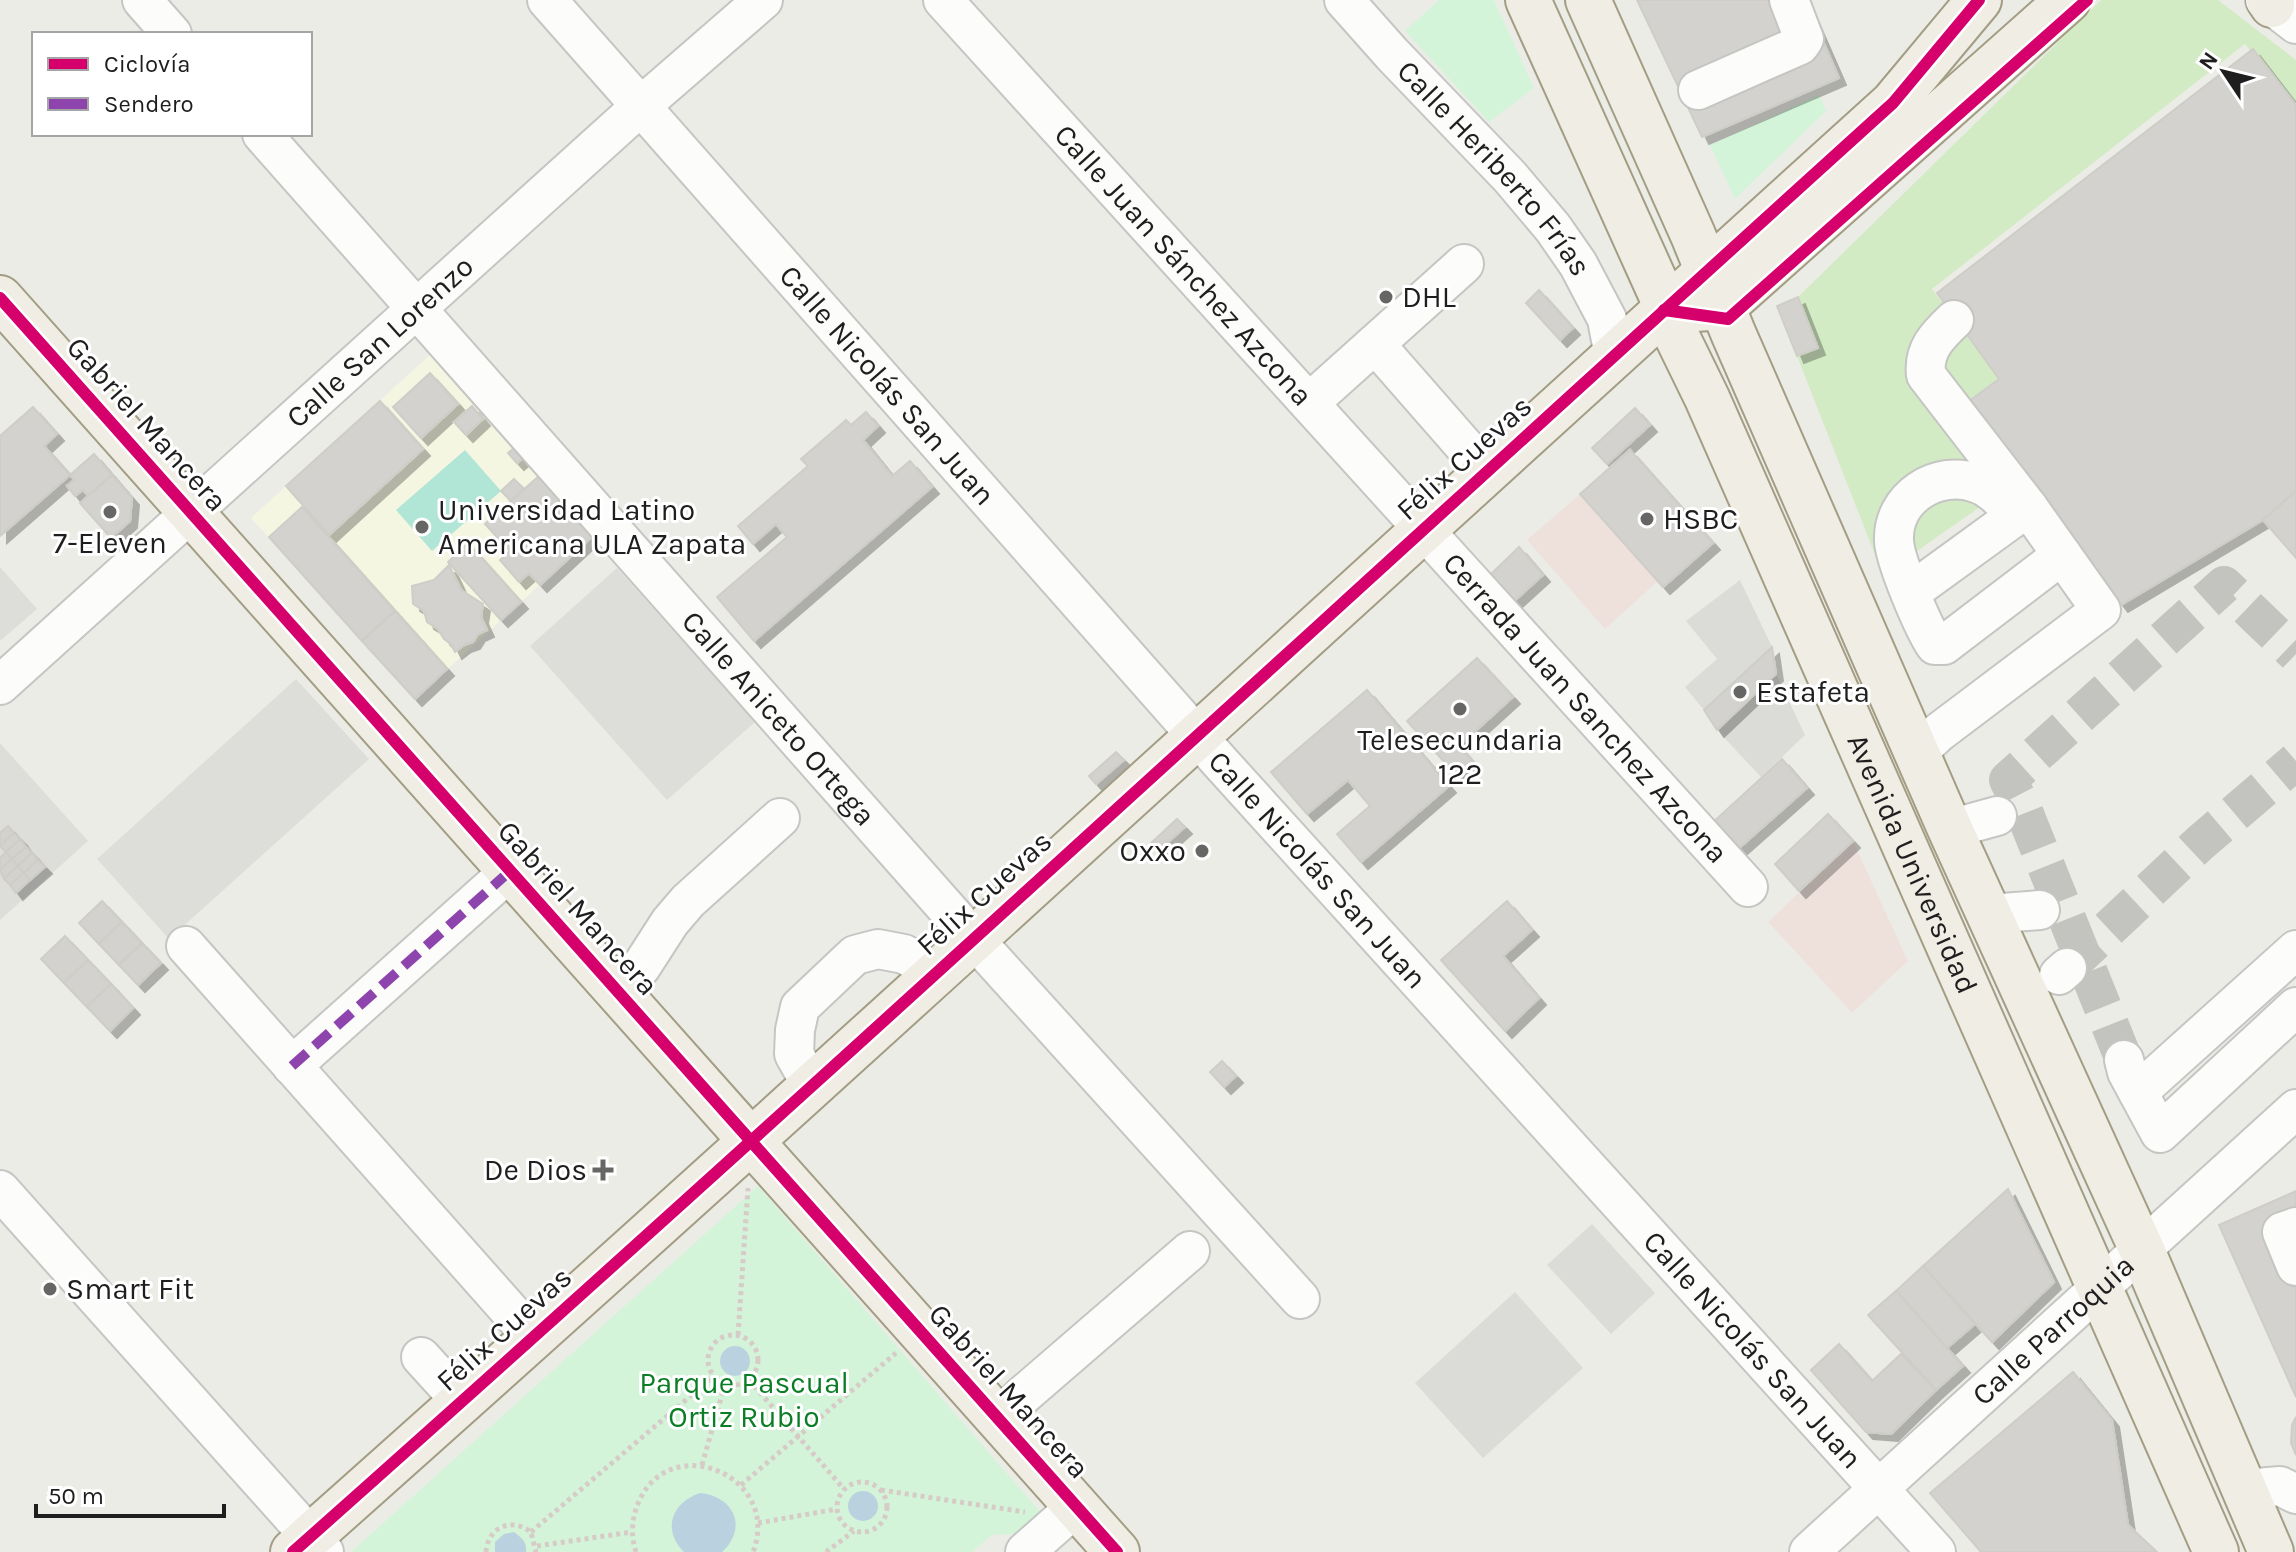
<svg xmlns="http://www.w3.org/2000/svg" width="2296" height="1552" viewBox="0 0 2296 1552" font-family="Karla,sans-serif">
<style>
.residential{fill:#dbdbd8}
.commercial{fill:#eee1dc}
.education{fill:#f4f6e2}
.grass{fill:#d3ebc5}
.park{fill:#d4f4d9}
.pitch{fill:#b1e5d6}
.parking{fill:#ddddda}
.water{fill:#bad2e0}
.building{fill:#d3d2ce;stroke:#cfcdc8;stroke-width:2;filter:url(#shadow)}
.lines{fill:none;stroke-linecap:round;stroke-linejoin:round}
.minor-tunnel{stroke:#c3c3bf;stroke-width:38;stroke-dasharray:38 19;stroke-linecap:butt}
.minor-casing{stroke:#c5c5c3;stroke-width:42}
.major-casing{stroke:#a39d83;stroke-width:48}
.path{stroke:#d6cbc7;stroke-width:5;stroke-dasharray:4 4;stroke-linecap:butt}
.minor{stroke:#fcfcfb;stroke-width:38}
.major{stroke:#f0ede4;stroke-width:44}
.quiet{stroke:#8e44ad;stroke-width:10;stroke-dasharray:20 10;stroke-linecap:butt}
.cycleway-casing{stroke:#fff;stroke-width:17}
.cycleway{stroke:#d6006c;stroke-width:12}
.poi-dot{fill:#666664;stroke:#fff;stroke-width:3}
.labels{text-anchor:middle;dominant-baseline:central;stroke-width:6;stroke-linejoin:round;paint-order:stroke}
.street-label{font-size:30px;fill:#1e1e1e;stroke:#fff}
.poi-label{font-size:30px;fill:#1e1e1e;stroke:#fff;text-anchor:start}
.park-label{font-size:30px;fill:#0a7d25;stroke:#fff}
</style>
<defs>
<filter id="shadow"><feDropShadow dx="7" dy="7" stdDeviation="0" flood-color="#0004"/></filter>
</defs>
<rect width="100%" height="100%" fill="#ecece7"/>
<g class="residential">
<polygon points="1740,580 1772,647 1704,710 1685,687 1717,659 1686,621"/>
<polygon points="1776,674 1805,735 1761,777 1717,730"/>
<polygon points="1592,1224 1655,1293 1611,1334 1547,1265"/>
<polygon points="1515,1292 1583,1368 1483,1458 1415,1383"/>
</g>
<g class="commercial">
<polygon points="1580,494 1658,581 1605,629 1527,540"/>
<polygon points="1853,841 1908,961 1852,1013 1768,922"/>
</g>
<polygon class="education" points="430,355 593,536 415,699 251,518"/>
<polygon class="grass" points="2101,0 2218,0 2296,60 2296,108 2245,44 1932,289 1999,379 1969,402 2024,476 1883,575 1797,356 1818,348 1798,297"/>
<g class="park">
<polygon points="1439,0 1494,0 1534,88 1489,122 1405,31"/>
<polygon points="1819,95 1826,111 1735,199 1710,145"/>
<polygon points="758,1186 1042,1514 1018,1534 992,1535 972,1552 351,1552"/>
</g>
<polygon class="pitch" points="465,450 501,491 432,551 396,510"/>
<g class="parking">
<polygon points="0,567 37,609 0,641"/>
<polygon points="617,568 755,722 667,800 530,646"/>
<polygon points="296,679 369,759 169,939 97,859"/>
<polygon points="0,743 88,841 0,920"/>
</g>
<g class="water">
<circle cx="735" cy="1361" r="15"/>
<circle cx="863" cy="1506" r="15"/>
<path d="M700 1493C733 1496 749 1527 722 1552H684C662 1530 671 1503 700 1493Z"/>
<path d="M514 1532C522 1538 527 1542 526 1552H495V1542L504 1534Z"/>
</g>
<g class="building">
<polygon points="1637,0 1805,0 1839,78 1702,137"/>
<polygon points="2253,49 2296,105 2296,491 2263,520 2121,605 1968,402 1999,379 1937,293"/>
<polygon points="1539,290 1573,328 1560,340 1526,303"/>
<polygon points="1798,297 1818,348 1797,356 1777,306"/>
<polygon points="430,373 458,404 421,438 393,407"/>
<polygon points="380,401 423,449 329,535 286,486"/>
<polygon points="472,406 483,419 466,435 454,422"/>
<polygon points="33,407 57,434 44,446 70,475 0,536 0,436"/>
<polygon points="1635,408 1650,425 1607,464 1592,448"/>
<polygon points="866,412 878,426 863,440 892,476 910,461 932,487 754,641 717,597 787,537 776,524 753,544 738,526 808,466 801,459 846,420 851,425"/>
<polygon points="514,448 523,458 517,463 508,453"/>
<polygon points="1630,450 1713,543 1663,587 1580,494"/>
<polygon points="94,454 112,475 88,496 83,490 75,496 67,486 74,480 70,475"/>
<polygon points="112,475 132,498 130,521 111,538 80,503"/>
<polygon points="539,476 593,536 540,585 529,573 519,582 500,560 510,551 485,524"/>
<polygon points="514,479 524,489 511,501 501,491"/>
<polygon points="2296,491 2296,558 2263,520"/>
<polygon points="302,507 395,611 362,641 269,537"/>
<polygon points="468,543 521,602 501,620 448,562"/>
<polygon points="1519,547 1543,575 1512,603 1487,578"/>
<polygon points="449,565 461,590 483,604 481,617 487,630 478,634 473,642 464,645 455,652 451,644 444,639 438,629 427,622 424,611 413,604 412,586 434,580"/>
<polygon points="395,611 447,669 415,699 362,641"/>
<polygon points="1772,647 1776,674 1717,730 1704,710"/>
<polygon points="1477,658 1513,697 1459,746 1473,762 1457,776 1407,721"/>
<polygon points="1367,690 1449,786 1361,862 1337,834 1370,806 1348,780 1307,814 1271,772"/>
<polygon points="1116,752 1124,760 1096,784 1089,776"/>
<polygon points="1782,759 1807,788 1736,851 1710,825"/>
<polygon points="1828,814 1853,841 1799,891 1775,864"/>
<polygon points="1177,819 1185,827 1157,852 1150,844"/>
<polygon points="8,826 14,833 0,846 0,833"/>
<polygon points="14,833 20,839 6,852 0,846"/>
<polygon points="20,839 26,847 12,859 6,852"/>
<polygon points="26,847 32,853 18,866 12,859"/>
<polygon points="6,852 12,859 0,870 0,858"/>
<polygon points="32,853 38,860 24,873 18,866"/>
<polygon points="12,859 18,866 4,879 0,870"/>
<polygon points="38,860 45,867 30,880 24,873"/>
<polygon points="18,866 24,873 10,885 4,879"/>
<polygon points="24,873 30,880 16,893 10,885"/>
<polygon points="102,901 122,922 99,944 79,923"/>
<polygon points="1507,901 1532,930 1503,956 1539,998 1505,1031 1441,960"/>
<polygon points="122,922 142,943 119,965 99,944"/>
<polygon points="65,936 88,960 64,983 41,959"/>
<polygon points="142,943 161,963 138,985 119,965"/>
<polygon points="88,960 111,984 87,1007 64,983"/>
<polygon points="111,984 133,1008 110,1031 87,1007"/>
<polygon points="1222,1061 1236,1076 1224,1087 1210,1072"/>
<polygon points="2008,1189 2054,1282 1992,1342 1923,1266"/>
<polygon points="2296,1191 2296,1397 2219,1225"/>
<polygon points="1923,1266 1975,1324 1947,1348 1896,1291"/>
<polygon points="1896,1291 1963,1366 1936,1390 1868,1315"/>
<polygon points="1839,1344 1872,1381 1901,1354 1936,1390 1891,1434 1866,1432 1811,1370"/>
<polygon points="2073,1372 2112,1420 2128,1525 2157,1552 1981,1552 1930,1493"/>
<polygon points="2296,1417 2296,1455 2291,1443 2292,1425"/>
</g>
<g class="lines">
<g class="minor-tunnel">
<polyline points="2067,968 2200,843 2296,761"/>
<polyline points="2124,1060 2023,809 2008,780 2224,585 2296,654"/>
</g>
<g class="minor-casing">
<g id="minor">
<polyline points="142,0 172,34"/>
<path id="s1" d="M547 0 1220 762 1936 1552"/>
<path id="s2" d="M943 0 1748 887"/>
<path id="s3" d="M1344 0 1392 54 1510 177 1553 228 1578 264 1607 319 1614 356"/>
<polyline points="2265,0 2296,24"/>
<polyline points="1698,90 1800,45 1804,39 1789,0"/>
<path id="s4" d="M262 134 973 938 1300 1299"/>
<polyline points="1375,344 1487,472"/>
<polyline points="1309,403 1464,264"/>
<path d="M2014 513C2003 502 1992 488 1976 483 1937 469 1892 498 1894 541 1895 561 1923 627 1935 645H1944L2062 555"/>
<polyline points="1911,592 2028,507"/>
<path id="s5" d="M0 685 642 105 763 0"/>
<path d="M1917 753 1938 733 2101 610 2028 507 1926 375C1923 350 1937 336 1954 320"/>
<polyline points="1950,829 1997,816"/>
<polyline points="1989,914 2040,910"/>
<polyline points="186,946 533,1337"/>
<polyline points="2059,975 2067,968"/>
<polyline points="618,992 641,967 670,922 688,901 780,818"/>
<polyline points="2124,1060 2127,1072 2160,1133 2296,1007"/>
<polyline points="292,1066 510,871"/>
<polyline points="812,1086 794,1054 795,1030 800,1007 855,955 878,949 904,954 936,972"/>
<polyline points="2138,1092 2296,950"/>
<polyline points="0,1190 324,1552"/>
<polyline points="2296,1227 2282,1232 2296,1266"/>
<polyline points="421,1357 462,1402"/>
<polyline points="999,1419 1022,1396 1190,1251"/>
<polyline points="2245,1489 2280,1486 2296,1494"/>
<polyline points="1025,1552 1077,1506"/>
<path id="s6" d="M1809 1552 2296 1109"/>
</g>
</g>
<g class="major-casing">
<g id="major">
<path id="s7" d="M1528 0 1663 299 1664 310 1707 398 2216 1552"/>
<polyline points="1588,0 1693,235 1734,335 1950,829 2142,1250 2271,1552"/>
<polyline points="2269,0 2272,5"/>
<polyline points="0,298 1117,1552"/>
<polyline points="1695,309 1723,307 2068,0"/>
<path d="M293 1552C831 1074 1360 585 1893 103L1979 0"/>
</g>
</g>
<g class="path">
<circle cx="733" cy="1360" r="25"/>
<polyline points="738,1335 748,1188"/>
<polyline points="749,1380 844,1489"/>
<polyline points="702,1465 725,1384"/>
<circle cx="862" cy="1507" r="25"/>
<polyline points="741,1485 896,1353"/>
<polyline points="881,1490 1025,1512"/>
<polyline points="758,1523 837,1509"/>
<polyline points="531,1532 714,1376"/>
<polyline points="537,1546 632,1532"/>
<path d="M486 1552C488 1527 511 1517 531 1532L536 1552"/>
<path d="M636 1552C630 1534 632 1516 640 1499 674 1430 782 1478 753 1552"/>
<polyline points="826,1552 854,1531"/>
</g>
<use href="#minor" class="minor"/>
<use href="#major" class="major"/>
<polyline class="quiet" points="292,1066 510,871"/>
<g class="cycleway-casing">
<g id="cycleway">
<polyline points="0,298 1117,1552"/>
<polyline points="1664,310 1728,319 2087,0"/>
<path d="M293 1552C831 1074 1360 585 1893 103L1979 0"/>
</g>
</g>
<use href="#cycleway" class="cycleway"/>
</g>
<g class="poi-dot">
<circle cx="1386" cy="297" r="8"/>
<circle cx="110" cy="512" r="8"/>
<circle cx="1647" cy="519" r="8"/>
<circle cx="422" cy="527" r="8"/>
<circle cx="1740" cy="692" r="8"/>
<circle cx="1460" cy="709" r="8"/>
<circle cx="1202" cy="851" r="8"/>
<path d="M599 1158h8v8h8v8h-8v8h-8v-8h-8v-8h8z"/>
<circle cx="50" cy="1289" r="8"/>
</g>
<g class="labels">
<g class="street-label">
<text stroke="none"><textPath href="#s3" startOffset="226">Calle Heriberto Frías</textPath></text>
<text stroke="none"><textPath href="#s2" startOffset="358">Calle Juan Sánchez Azcona</textPath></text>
<text stroke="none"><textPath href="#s5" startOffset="512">Calle San Lorenzo</textPath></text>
<text stroke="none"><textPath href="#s1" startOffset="514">Calle Nicolás San Juan</textPath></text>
<text transform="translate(147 424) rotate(48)">Gabriel Mancera</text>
<text transform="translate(1464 458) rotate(-42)">Félix Cuevas</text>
<text stroke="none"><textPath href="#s2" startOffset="956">Cerrada Juan Sanchez Azcona</textPath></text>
<text stroke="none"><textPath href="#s4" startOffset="780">Calle Aniceto Ortega</textPath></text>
<text stroke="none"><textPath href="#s7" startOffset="946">Avenida Universidad</textPath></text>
<text stroke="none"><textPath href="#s1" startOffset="1162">Calle Nicolás San Juan</textPath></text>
<text transform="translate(984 893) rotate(-42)">Félix Cuevas</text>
<text transform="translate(578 908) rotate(48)">Gabriel Mancera</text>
<text transform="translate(504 1329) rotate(-42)">Félix Cuevas</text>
<text stroke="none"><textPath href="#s6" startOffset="330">Calle Parroquia</textPath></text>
<text stroke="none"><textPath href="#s1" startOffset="1810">Calle Nicolás San Juan</textPath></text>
<text transform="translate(1009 1391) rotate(48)">Gabriel Mancera</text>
</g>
<g class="poi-label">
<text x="1402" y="297">DHL</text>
<text x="438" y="510">Universidad Latino<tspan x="438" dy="34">Americana ULA Zapata</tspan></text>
<text x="1663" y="519">HSBC</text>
<text x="110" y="543" text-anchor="middle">7-Eleven</text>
<text x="1756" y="692">Estafeta</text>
<text x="1460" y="740" text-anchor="middle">Telesecundaria<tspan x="1460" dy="34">122</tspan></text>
<text x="1186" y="851" text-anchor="end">Oxxo</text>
<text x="587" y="1170" text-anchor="end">De Dios</text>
<text x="66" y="1289">Smart Fit</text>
</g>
<g class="park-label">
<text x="744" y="1383">Parque Pascual<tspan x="744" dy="34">Ortiz Rubio</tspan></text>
</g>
</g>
<rect x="32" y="32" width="280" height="104" fill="#ffffff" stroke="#a5a5a5" stroke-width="2"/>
<rect x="48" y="58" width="40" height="12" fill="#d6006c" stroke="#a5a5a5" stroke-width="2"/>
<text x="104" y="72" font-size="24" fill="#1e1e1e">Ciclovía</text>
<rect x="48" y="98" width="40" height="12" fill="#8e44ad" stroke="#a5a5a5" stroke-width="2"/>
<text x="104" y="112" font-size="24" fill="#1e1e1e">Sendero</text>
<g transform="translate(2224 72) rotate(305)" stroke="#ffffff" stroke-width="6" paint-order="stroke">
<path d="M0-6L14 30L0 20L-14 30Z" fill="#1e1e1e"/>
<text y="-12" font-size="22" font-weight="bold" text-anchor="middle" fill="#1e1e1e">N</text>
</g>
<path d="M36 1504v12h188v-12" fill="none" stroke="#1e1e1e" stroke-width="4"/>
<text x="48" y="1504" font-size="24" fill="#1e1e1e" stroke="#ffffff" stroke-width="6" paint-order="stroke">50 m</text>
</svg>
